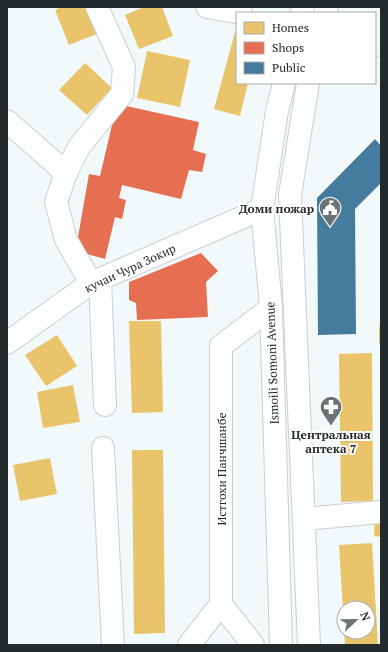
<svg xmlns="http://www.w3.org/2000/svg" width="388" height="652" viewBox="0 0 388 652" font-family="'PT Serif',serif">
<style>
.homes{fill:#e9c46a}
.shops{fill:#e76f51}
.public{fill:#457b9d}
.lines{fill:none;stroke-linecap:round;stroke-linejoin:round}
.minor-casing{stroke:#c9d0d1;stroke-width:24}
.major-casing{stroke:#c9d0d1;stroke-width:24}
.path{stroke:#dbdddd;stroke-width:2.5;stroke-dasharray:4 2;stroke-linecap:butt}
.minor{stroke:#fdfefe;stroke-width:22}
.major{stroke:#fdfefe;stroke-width:22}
.labels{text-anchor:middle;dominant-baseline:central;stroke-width:4;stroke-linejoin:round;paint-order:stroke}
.poi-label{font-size:12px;font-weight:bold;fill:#232b2c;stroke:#fff;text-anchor:end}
.street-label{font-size:12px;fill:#232b2c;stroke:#fff}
</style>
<rect width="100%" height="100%" fill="#f2f9fa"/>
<g class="homes">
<polygon points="62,7 94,7 104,31 69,45 55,10"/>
<polygon points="144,7 162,7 173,36 139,49 125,15"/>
<polygon points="237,25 237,83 248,83 240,116 214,109"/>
<polygon points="147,51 190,60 180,107 137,98"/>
<polygon points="85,63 112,88 87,115 59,90"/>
<polygon points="129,321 161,321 163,412 132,413"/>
<polygon points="381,326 381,344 379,343 379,327"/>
<polygon points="57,335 77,366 46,386 25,355"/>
<polygon points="372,353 373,501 341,502 339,354"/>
<polygon points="73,385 80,422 43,428 37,392"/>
<polygon points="132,450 163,450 165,633 134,634"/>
<polygon points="50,458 57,494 20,501 13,465"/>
<polygon points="381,514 381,537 374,536 375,515"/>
<polygon points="372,543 378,645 345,645 344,632 368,632 368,608 344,608 344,611 343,611 339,545"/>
</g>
<g class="shops">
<polygon points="117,104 199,122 193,150 206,154 202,172 189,170 181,199 122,185 119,198 126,200 122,219 115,217 105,259 87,254 78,237 89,174 100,176"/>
<polygon points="201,253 218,271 206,282 208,317 137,320 136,303 129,300 129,282"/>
</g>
<polygon class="public" points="375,139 381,146 381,183 355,209 356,334 318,335 317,198"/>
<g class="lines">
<g class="minor-casing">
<g id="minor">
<polyline points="207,7 241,13"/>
<polyline points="7,121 66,173"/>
<polyline points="100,279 105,405"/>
<polyline points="91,283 66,240 56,202 66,173 79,147 122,94 124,67 97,7"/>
<polyline points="7,343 91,283 262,209"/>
<polyline points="103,448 113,645"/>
<polyline points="304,519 381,512"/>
<polyline points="189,645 221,604"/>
<polyline points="253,645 221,604 221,346 271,308"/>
</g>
</g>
<g class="major-casing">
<g id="major">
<polyline points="302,13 303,7"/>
<polyline points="325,13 327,7"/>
<polyline points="308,83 290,195 309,645"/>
<polyline points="281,645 271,308 262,209 277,111 284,83"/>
</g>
</g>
<polyline class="path" points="375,57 381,56"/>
<use href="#minor" class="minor"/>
<use href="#major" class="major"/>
</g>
<defs>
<g id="civic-pin" transform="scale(1.15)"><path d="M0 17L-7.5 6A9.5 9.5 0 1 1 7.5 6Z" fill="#6b7374" stroke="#fff"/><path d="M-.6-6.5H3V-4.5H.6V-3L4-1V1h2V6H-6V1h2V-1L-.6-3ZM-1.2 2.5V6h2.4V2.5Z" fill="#fff"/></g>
<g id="pharmacy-pin" transform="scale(1.15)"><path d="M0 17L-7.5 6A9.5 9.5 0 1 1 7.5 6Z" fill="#6b7374" stroke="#fff"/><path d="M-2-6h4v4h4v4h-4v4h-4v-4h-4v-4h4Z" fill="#fff"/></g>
</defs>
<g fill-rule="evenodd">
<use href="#civic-pin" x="330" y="208"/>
<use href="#pharmacy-pin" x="331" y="407"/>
</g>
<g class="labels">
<g class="poi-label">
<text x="314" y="208">Доми пожар</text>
<text x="331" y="434" text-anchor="middle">Центральная<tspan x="331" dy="14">аптека 7</tspan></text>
</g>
<g class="street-label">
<text transform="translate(130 268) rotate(-25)">кучаи Чура Зокир</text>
<text transform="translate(272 363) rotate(-92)">Ismoili Somoni Avenue</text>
<text transform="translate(221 469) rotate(-90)">Истгохи Панчшанбе</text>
</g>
</g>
<rect width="388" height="652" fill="none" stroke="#232b2c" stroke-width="16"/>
<rect x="236" y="12" width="140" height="72" fill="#ffffff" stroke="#a7aaab"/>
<rect x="244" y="22" width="20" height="12" fill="#e9c46a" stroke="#a7aaab"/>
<text x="272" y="32" font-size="12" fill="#232b2c">Homes</text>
<rect x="244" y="42" width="20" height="12" fill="#e76f51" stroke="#a7aaab"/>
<text x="272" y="52" font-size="12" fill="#232b2c">Shops</text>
<rect x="244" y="62" width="20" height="12" fill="#457b9d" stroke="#a7aaab"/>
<text x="272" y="72" font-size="12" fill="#232b2c">Public</text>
<g transform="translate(356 620) rotate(68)"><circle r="19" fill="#ffffff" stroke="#a7aaab"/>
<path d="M0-3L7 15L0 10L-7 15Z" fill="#6b7374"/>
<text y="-6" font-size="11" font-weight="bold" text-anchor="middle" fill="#232b2c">N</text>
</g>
</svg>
